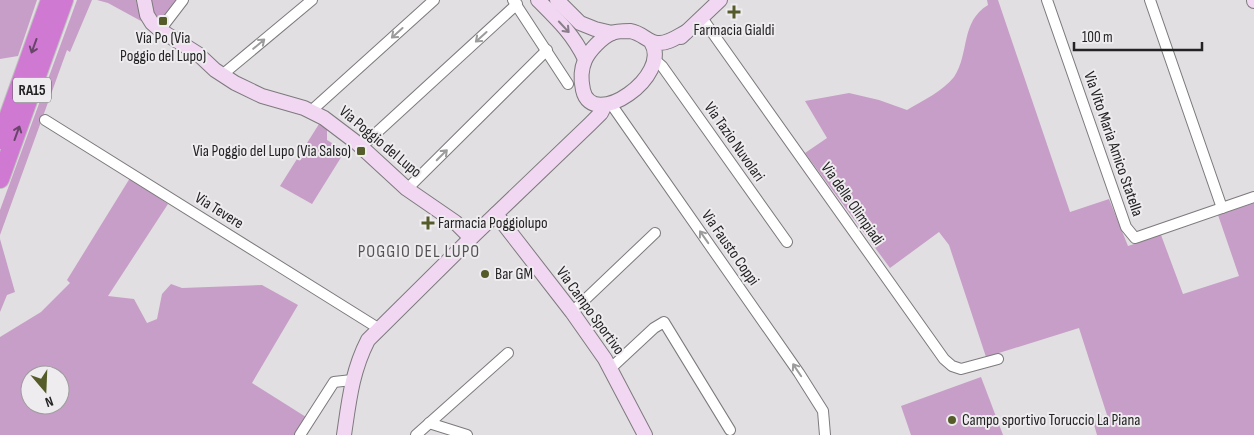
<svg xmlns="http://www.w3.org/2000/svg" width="1254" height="435" viewBox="0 0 1254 435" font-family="'Sofia Sans Condensed',sans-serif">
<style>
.green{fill:#c79ec7;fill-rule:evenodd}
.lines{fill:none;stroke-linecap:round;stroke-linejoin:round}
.street-casing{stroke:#7c7a7c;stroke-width:12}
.secondary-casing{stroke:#7c7a7c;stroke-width:16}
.highway-casing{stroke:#bdbdbd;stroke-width:20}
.street{stroke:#fff;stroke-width:10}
.secondary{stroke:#f1d7f2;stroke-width:14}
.highway{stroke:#d079d3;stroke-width:18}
.oneway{stroke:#8a7d8b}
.oneway2{stroke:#9c9c9c}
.oneway3{stroke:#69456a}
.poi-dot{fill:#555c2a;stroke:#efecef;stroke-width:2}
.labels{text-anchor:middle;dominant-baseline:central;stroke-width:4;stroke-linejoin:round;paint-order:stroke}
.shield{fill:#efecef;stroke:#615f61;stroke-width:1}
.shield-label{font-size:15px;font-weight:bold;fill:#242324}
.poi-label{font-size:16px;fill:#242324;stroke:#efecef;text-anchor:start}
.street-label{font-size:16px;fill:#242324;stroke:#efecef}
.neighbourhood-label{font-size:18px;letter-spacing:1px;fill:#545254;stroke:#efecef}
</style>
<rect width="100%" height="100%" fill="#e2dfe2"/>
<g class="green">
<polygon points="0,0 37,0 18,56 0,59"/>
<polygon points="77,0 92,0 70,52 67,50 0,235 0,210"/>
<polygon points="97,0 136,0 141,21 108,3"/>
<polygon points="151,0 176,0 160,21 153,11"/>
<path d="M987 0H998L1070 212 1109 199 1128 246 1161 235 1183 294 1239 276 1218 215 1254 203V435H1097L1093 421 1107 415 1079 328 986 357 949 245 939 232 890 268 805 153 827 138 805 101 849 93 879 100 907 110C922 101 943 91 954 77 970 53 960 22 988 5Z"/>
<polygon points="319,124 327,129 327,140 345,151 312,204 280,186"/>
<path d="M130 178 168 204 108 296 134 299 147 323 157 319 162 294 171 284 182 288 262 285 298 305 252 383 306 417 295 435H0V337L41 312 70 283 67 280ZM30 375H60V405H30Z"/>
<polygon points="0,239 15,292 7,295 0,312"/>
<polygon points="981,377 1003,435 911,435 901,406"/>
</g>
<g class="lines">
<g class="street-casing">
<g id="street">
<polyline points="513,0 568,84"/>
<polyline points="1047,0 1126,227 1135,238 1254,197"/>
<polyline points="1150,0 1222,208"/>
<polyline points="702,18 944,359 952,366 961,369 998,359"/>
<polyline points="160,30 183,0"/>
<polyline points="655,60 662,66 787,242"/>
<polyline points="222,75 312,0"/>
<polyline points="611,104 799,373 823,411 825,435"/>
<polyline points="311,111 434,0"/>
<polyline points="45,120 378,328"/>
<polyline points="361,147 517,4"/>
<polyline points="407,189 547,50"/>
<polyline points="572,312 655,233"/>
<polyline points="611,368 654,328 664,322 730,430"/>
<polyline points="429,423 467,435"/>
<polyline points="300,435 334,382 352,380"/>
<polyline points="416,435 508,353"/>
</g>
</g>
<g class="secondary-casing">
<g id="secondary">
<polyline points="144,0 147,15 152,23 160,30 198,54 215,70 235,83 262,96 304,108 324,118 357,143 407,189 455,222 471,238"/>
<path d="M538 0C557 19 573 34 585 59"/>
<polyline points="557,0 580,23 595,29 612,33"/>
<polyline points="1254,0 1254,1"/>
<polyline points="681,37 720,0"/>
<path d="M651 42C673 75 592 132 583 90 581 81 581 69 585 60 589 51 602 37 612 33 616 31 625 31 630 31 643 33 648 43 658 43 668 44 678 36 686 32"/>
<polyline points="496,214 572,312 605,359 645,435"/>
<path d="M344 435C349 401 352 371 368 340L471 238 590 124 601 113 605 105"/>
</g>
</g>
<g class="highway-casing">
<g id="highway">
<polyline points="0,140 50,0"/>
<polyline points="0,179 64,0"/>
</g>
</g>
<use href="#street" class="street"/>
<use href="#secondary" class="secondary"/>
<use href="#highway" class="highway"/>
</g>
<defs><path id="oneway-shaft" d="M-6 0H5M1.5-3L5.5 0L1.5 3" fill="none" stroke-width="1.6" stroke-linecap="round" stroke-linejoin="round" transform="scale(1.25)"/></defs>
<use class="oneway" href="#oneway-shaft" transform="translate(564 27) rotate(47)"/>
<g class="oneway2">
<use href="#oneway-shaft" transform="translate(397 33) rotate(138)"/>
<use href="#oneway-shaft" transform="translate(481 37) rotate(138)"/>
<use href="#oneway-shaft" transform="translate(259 44) rotate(-40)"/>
<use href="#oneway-shaft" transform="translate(442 155) rotate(-45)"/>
<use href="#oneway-shaft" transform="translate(704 237) rotate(-125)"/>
<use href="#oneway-shaft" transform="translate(797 370) rotate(-124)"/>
</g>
<g class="oneway3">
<use href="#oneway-shaft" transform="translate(34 46) rotate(110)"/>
<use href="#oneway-shaft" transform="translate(17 133) rotate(-70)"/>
</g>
<g class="poi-dot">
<path d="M731.5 4.5h5v5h5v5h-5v5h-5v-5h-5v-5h5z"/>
<rect x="158" y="16" width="10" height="10" rx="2.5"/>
<rect x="356" y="146" width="10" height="10" rx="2.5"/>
<path d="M425.5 215.5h5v5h5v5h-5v5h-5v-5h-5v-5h5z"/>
<circle cx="485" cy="274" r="5"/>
<circle cx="952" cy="420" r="5"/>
</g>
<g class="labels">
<rect class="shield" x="13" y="77.5" width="38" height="25" rx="4"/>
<g class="shield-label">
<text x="32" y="90">RA15</text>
</g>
<g class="poi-label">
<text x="734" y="30" text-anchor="middle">Farmacia Gialdi</text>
<text x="163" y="38" text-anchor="middle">Via Po (Via<tspan x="163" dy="18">Poggio del Lupo)</tspan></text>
<text x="351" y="151" text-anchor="end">Via Poggio del Lupo (Via Salso)</text>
<text x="438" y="223">Farmacia Poggiolupo</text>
<text x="495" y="274">Bar GM</text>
<text x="962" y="420">Campo sportivo Toruccio La Piana</text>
</g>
<g class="street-label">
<text transform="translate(380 142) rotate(40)">Via Poggio del Lupo</text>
<text transform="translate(734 142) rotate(55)">Via Tazio Nuvolari</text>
<text transform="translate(1113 144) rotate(71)">Via Vito Maria Amico Statella</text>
<text transform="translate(852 204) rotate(55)">Via delle Olimpiadi</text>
<text transform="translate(219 211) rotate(32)">Via Tevere</text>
<text transform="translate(730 248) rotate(55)">Via Fausto Coppi</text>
<text transform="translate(590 311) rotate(54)">Via Campo Sportivo</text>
</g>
<g class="neighbourhood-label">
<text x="419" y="251">POGGIO DEL LUPO</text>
</g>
</g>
<g transform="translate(45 390) rotate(161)"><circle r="24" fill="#efecef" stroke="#9e9c9e"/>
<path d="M0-4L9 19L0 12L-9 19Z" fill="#555c2a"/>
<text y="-8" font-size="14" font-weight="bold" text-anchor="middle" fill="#242324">N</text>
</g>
<path d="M1074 42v8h128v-8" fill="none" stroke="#242324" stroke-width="2.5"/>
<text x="1082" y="42" font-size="15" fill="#242324" stroke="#efecef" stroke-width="4" paint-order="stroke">100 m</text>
</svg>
